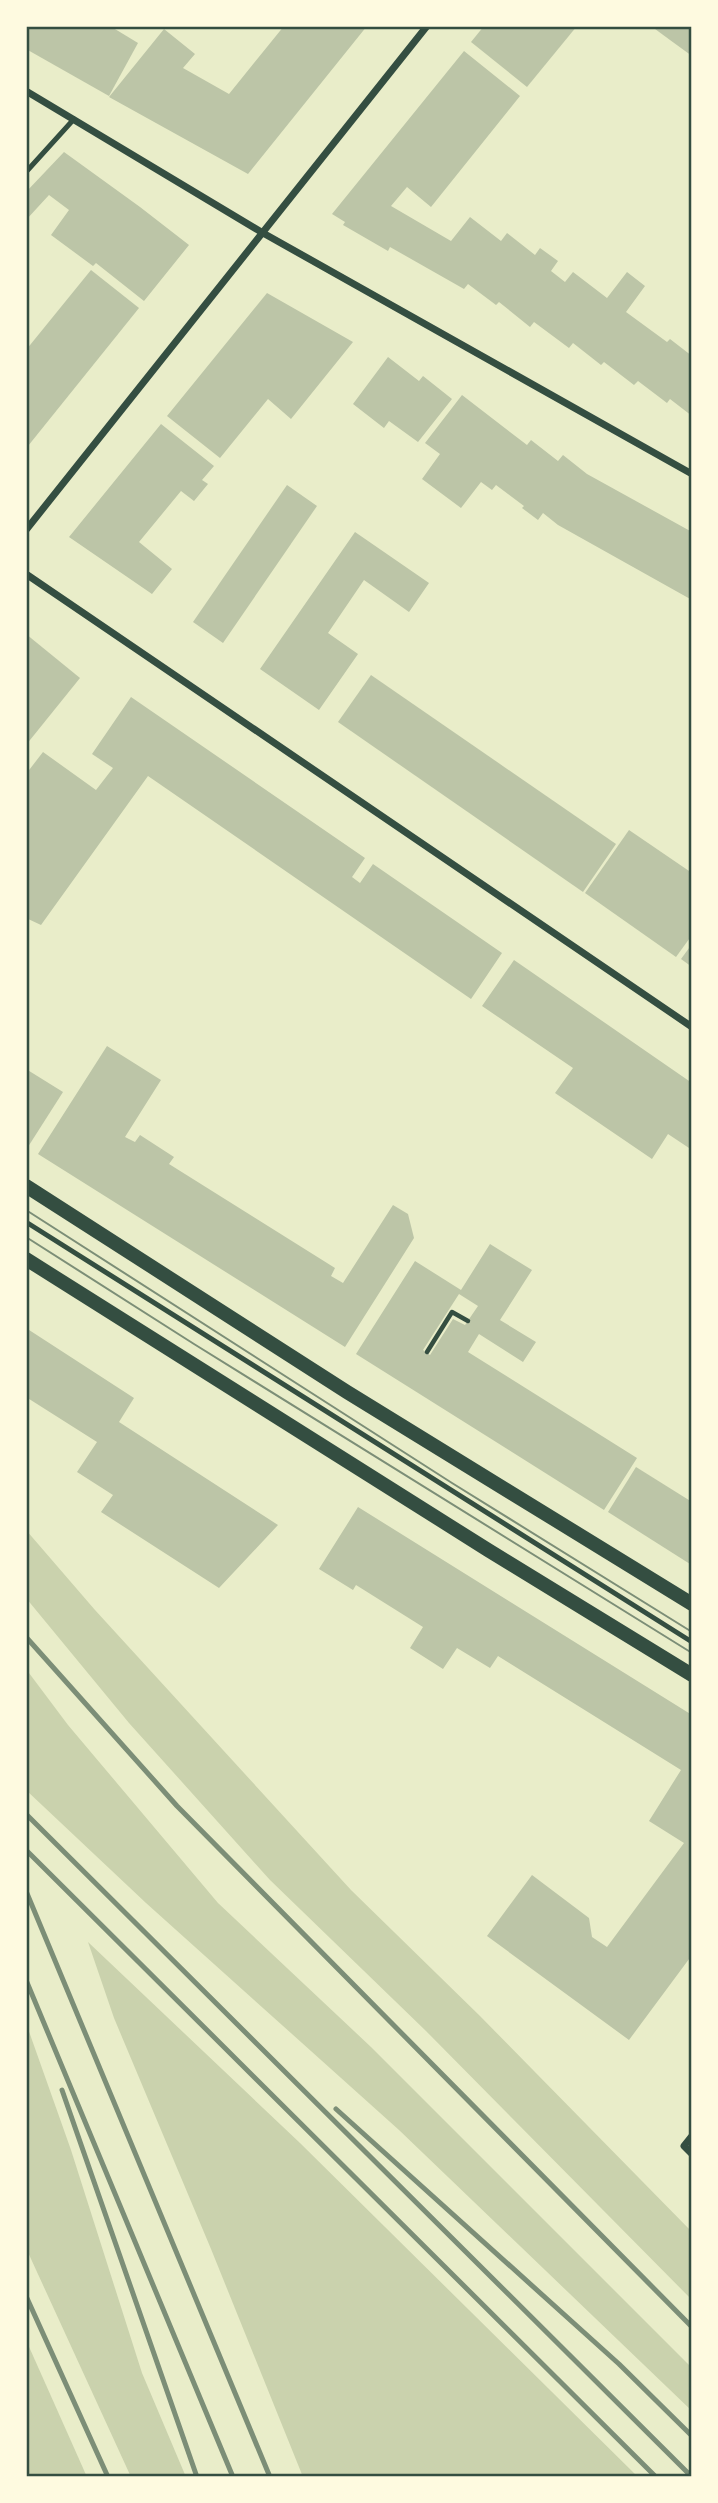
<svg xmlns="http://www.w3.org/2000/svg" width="718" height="2503" viewBox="0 0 718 2503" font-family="'Alegreya Sans',sans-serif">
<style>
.green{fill:#cad2ad}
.building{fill:#bcc5a7;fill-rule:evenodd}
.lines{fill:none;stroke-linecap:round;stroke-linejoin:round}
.path{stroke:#344e41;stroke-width:4.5}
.service{stroke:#344e41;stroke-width:5}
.minor{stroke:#344e41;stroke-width:7}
.secondary{stroke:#344e41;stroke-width:14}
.tram{stroke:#7c8e77;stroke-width:2}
.rail{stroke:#7c8e77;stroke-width:5}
.neatline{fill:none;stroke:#344e41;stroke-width:2.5}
</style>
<rect width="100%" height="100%" fill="#e9edc9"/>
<g class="green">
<polygon points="26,1530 95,1610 351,1890 480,2016 692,2232 692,2300 426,2031 270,1880 129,1723 26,1598"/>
<polygon points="26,1669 68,1725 218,1903 371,2047 692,2368 692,2411 399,2130 146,1903 26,1790"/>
<polygon points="88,1942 300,2143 638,2477 303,2477 211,2249 114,2018"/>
<polygon points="26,2023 71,2150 142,2373 186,2477 131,2477 26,2248"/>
<polygon points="26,2340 87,2477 26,2477"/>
</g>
<g class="building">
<polygon points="26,26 110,26 138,43 109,96 26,49"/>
<polygon points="284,26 367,26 248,174 109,97 164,29 195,54 183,68 229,94"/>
<polygon points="484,26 577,26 527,87 471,42"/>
<polygon points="651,26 692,26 692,56 670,40"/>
<polygon points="464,51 520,96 431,207 407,187 391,206 451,241 470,217 501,241 507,233 535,255 540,248 558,261 551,271 565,282 573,272 607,298 627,272 645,286 626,312 667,342 670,339 692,356 692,416 670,399 667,403 638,381 634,385 604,362 601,365 573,343 569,348 534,322 530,327 499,302 496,305 468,284 464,289 390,247 388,251 343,225 345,222 332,214"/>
<polygon points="64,152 140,207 189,245 144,301 96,263 93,266 51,235 69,210 49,195 26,220 26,192"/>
<polygon points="91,270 139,308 28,446 26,445 26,350"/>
<polygon points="267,293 353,342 291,419 268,399 220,458 167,416"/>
<polygon points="388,357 419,381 423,376 452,399 418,442 389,421 384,428 353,404"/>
<polygon points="462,395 527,445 531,440 558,461 563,455 587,474 692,532 692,600 558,525 543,513 538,520 522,508 524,506 496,485 492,490 481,482 461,508 422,479 440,454 425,443"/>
<polygon points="161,424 214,466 202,480 208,484 194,501 181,491 139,542 172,569 152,594 69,537"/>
<polygon points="287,485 317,506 223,643 193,622"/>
<polygon points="355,532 429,583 409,612 364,580 328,633 358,654 319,710 260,669"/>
<polygon points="26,634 80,678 26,745"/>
<polygon points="371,675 616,844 583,892 338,722"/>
<polygon points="131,697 365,858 352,877 360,883 373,864 502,953 471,999 148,776 41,925 26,918 26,774 43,752 96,790 113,768 92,754"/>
<polygon points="629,830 692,873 692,935 676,957 585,893"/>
<polygon points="692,944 692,967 681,959"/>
<polygon points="514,960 692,1083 692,1150 668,1134 652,1159 555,1093 573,1068 482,1006"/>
<polygon points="107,1046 161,1080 125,1137 135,1142 140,1135 174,1157 169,1164 335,1268 331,1276 343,1283 393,1205 408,1214 414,1238 345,1347 38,1154"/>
<polygon points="26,1069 63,1092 26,1150"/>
<path d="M490 1244 532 1270 500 1320 536 1342 523 1362 479 1334 468 1352 637 1458 604 1510 356 1354 415 1261 461 1290ZM459 1294 478 1306 465 1325 453 1319 430 1355 423 1350Z"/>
<polygon points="26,1328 134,1398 119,1422 278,1525 219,1588 101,1512 113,1495 77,1472 97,1442 26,1397"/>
<polygon points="636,1467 692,1502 690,1564 608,1512"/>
<polygon points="358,1507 692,1715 692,1955 629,2040 487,1936 532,1875 589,1918 592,1937 607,1947 684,1843 649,1821 681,1770 498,1656 490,1668 457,1648 443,1669 410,1648 423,1627 356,1585 353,1590 319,1569"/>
</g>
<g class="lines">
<polyline class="path" points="427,1352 452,1312 468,1321"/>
<g class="service">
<polyline points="26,172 74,119"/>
<polyline points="26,1222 692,1642"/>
</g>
<g class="minor">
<polyline points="26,91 263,233 692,474"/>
<polyline points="26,530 427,26"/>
<polyline points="26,574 692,1027"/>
<polyline points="692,2136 684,2146 692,2154"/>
</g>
<g class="secondary">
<polyline points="26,1186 347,1392 692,1604"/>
<polyline points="26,1259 488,1550 692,1675"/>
</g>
<g class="tram">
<polyline points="26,1210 452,1483 692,1632"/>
<polyline points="26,1237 194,1344 692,1653"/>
</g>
<g class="rail">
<polyline points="26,1637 177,1806 692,2327"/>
<polyline points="26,1814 692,2477"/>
<polyline points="26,1850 656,2477"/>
<polyline points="26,1891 270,2477"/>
<polyline points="26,1980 233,2477"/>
<polyline points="62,2090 197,2477"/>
<polyline points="336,2109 619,2364 692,2436"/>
<polyline points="26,2296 108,2477"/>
</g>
</g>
<rect width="718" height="2503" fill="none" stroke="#fefae0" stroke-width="56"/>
<rect x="28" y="28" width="662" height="2447" class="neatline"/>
</svg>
